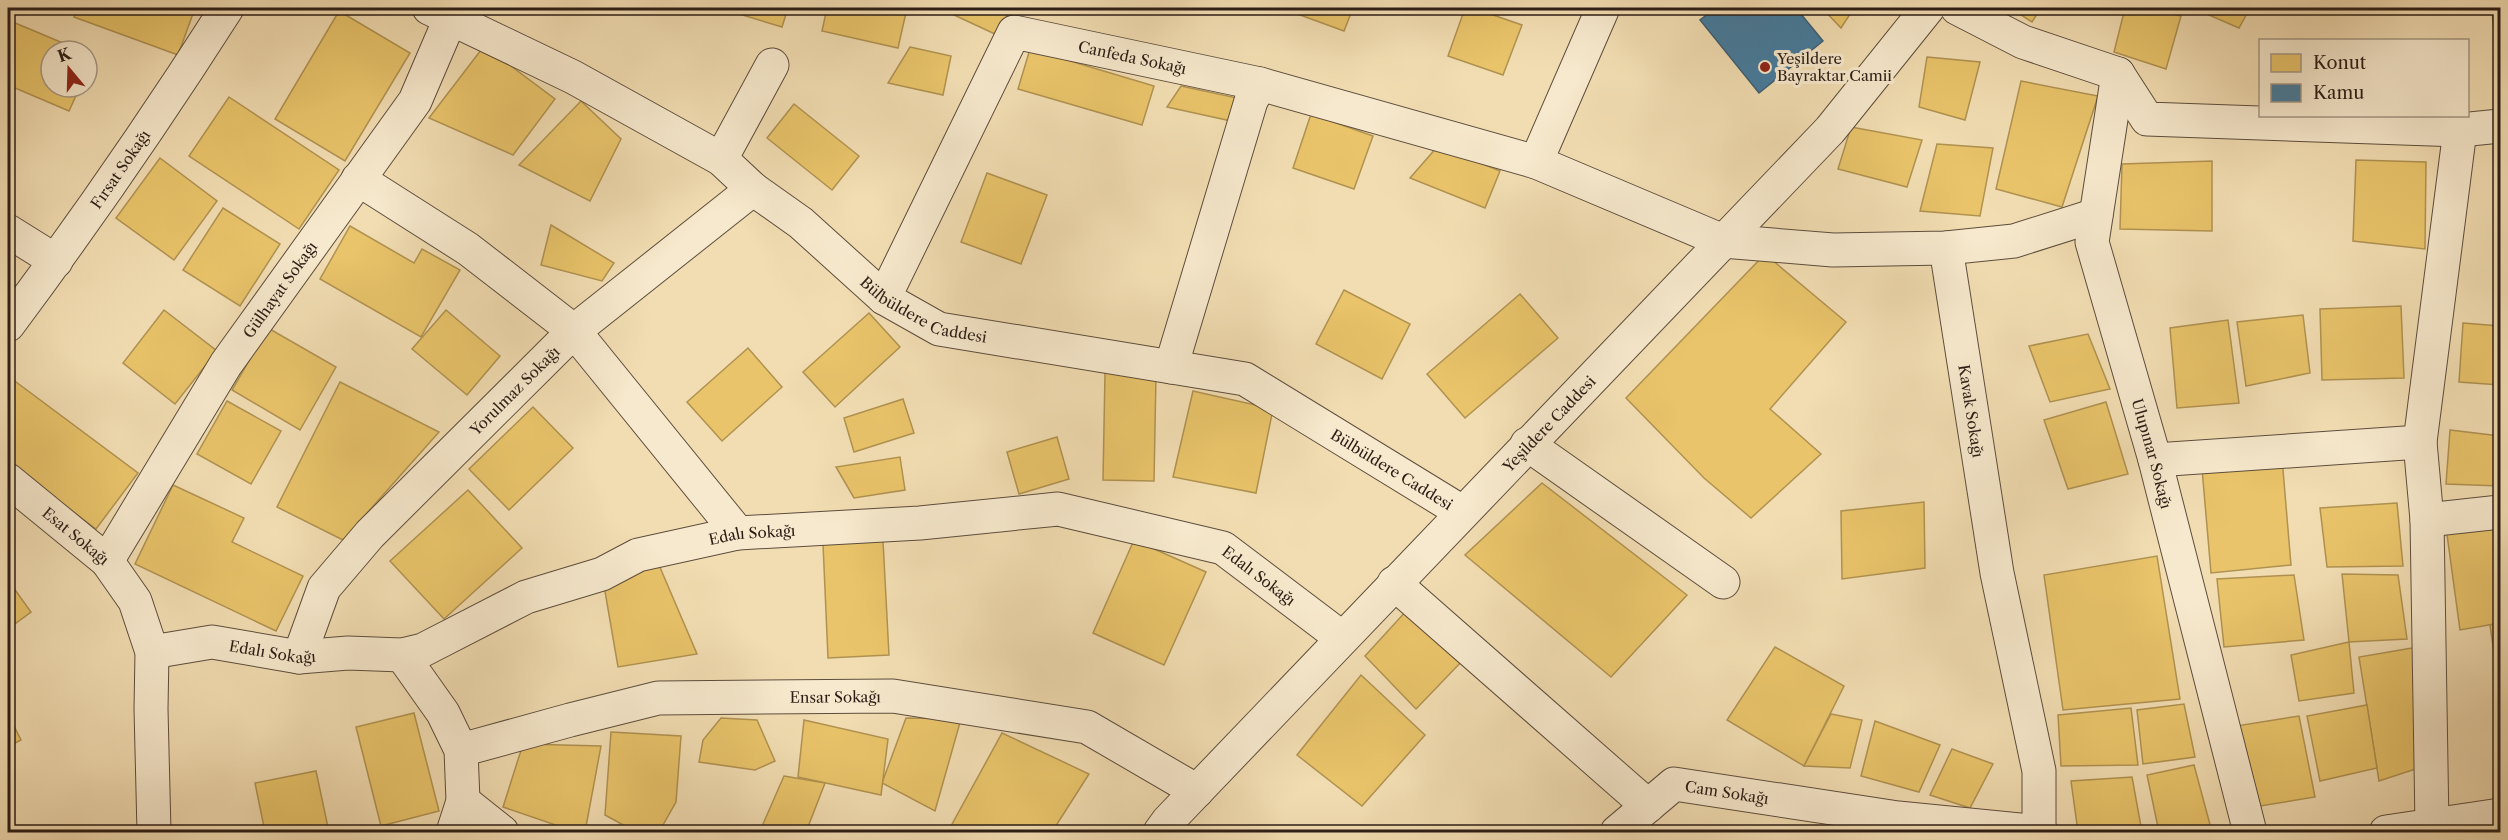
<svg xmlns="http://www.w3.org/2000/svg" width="2508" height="840" viewBox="0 0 2508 840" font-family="'Libre Caslon Text',serif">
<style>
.homes{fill:#e9c46a;stroke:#b09251;stroke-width:1.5}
.public{fill:#457b9d;stroke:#3d5f74;stroke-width:1.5}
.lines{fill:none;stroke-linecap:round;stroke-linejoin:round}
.minor-casing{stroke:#5d4d3d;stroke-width:35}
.minor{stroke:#f7e9cd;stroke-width:33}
.poi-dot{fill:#8f2418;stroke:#f7e9cd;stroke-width:2}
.labels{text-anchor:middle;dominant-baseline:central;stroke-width:6;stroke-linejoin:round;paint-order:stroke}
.street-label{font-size:15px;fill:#2b1d16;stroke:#f7e9cd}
.poi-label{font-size:15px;fill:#2b1d16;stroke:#f7e9cd;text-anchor:start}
</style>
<rect width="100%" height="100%" fill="#f2ddb2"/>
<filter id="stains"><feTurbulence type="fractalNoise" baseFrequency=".00333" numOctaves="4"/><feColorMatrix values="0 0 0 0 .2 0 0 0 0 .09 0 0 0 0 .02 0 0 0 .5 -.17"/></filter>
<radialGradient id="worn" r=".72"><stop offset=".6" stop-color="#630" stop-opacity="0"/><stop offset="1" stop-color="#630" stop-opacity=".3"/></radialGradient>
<g class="homes">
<polygon points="78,8 195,8 178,55 74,17"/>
<polygon points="719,8 788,8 782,27"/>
<polygon points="827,8 907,8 898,48 822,31"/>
<polygon points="939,8 1011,8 997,35"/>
<polygon points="1281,8 1353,8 1344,31"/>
<polygon points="1465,8 1473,8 1522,25 1503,75 1448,56"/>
<polygon points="1822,8 1854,8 1841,28"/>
<polygon points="2010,8 2041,8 2032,22"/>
<polygon points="2125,8 2143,8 2181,16 2166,69 2114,52"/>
<polygon points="2193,8 2250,8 2239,28"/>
<polygon points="2492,8 2500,8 2500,28 2500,25 2493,24"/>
<polygon points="339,11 410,53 345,161 275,119"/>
<polygon points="8,20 82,51 51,51 51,87 80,87 69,111 8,85"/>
<polygon points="484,46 555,99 513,155 429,118"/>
<polygon points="910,47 951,56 943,95 888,83"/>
<polygon points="1030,49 1154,86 1142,125 1018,89"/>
<polygon points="1927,57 1980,62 1965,120 1919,107"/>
<polygon points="2021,81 2098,96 2062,207 1996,189"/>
<polygon points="1181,86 1251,101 1245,124 1167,107"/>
<polygon points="229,97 339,170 299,229 189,156"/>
<polygon points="581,101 621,139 590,201 519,165"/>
<polygon points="794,104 859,156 832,190 767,138"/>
<polygon points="1311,114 1373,136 1354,189 1293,168"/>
<polygon points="1851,127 1922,140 1907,187 1838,169"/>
<polygon points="1937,144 1993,148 1980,216 1920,211"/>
<polygon points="1438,146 1500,171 1485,208 1410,178"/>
<polygon points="160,158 217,201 174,260 116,218"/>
<polygon points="2356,160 2426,162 2425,249 2353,241"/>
<polygon points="2212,161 2212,231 2120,229 2122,164"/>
<polygon points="987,173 1047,195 1021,264 961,242"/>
<polygon points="223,208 280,244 240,306 183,270"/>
<polygon points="551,225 614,263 602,281 541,265"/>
<polygon points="350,226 414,263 422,249 460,270 421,337 320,279"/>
<polygon points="1765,254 1846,322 1770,409 1821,454 1751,518 1704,478 1626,398"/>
<polygon points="1344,290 1410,324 1382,379 1316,344"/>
<polygon points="1520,294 1558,338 1465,418 1427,374"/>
<polygon points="2401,306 2404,378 2322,380 2320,309"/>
<polygon points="164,310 217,351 175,404 123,363"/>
<polygon points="446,310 500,356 467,395 412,349"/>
<polygon points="869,313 900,347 835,407 803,372"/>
<polygon points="2303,315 2310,373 2246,386 2237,322"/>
<polygon points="2228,320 2239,403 2177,408 2170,328"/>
<polygon points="2463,323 2500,326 2500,385 2459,382"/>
<polygon points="268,328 336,367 300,430 232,390"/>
<polygon points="2088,334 2110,389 2050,402 2029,346"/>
<polygon points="748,348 782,387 722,441 687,402"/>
<polygon points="1105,373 1156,374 1154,481 1103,480"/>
<polygon points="8,376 138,473 96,529 8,463"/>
<polygon points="340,382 439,432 343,540 277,507"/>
<polygon points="1193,391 1273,409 1256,493 1173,477"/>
<polygon points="903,399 914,433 854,452 844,418"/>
<polygon points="227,401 281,431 251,484 197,454"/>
<polygon points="2106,402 2128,474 2068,489 2044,420"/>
<polygon points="533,407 573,448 509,510 469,469"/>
<polygon points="2450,430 2500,436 2500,486 2446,484"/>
<polygon points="1057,437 1069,479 1019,494 1007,452"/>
<polygon points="900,457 905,490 854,498 836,467"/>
<polygon points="2201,457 2282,458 2291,565 2211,573"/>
<polygon points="1542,483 1687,595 1611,677 1465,555"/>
<polygon points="173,485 244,518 232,542 303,576 276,631 135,564"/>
<polygon points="468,490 522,548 444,619 390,561"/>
<polygon points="1924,502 1925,568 1842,579 1841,511"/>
<polygon points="2397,503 2403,566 2327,567 2320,508"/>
<polygon points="2500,514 2500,623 2460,630 2445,520"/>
<polygon points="1134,540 1206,572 1164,665 1093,633"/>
<polygon points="883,541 889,655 828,658 823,544"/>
<polygon points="2157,556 2180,699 2063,710 2044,575"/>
<polygon points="659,565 697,654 618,667 602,574"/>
<polygon points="2342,574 2398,575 2407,639 2349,642"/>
<polygon points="2294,575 2304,640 2224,647 2217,579"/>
<polygon points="8,580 31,612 8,629"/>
<polygon points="1408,609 1464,659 1416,709 1365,656"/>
<polygon points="2500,623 2500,694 2490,625"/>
<polygon points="2349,642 2354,693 2299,701 2291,655"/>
<polygon points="2430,645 2431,764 2379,781 2359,657"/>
<polygon points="1775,647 1844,686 1804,766 1727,720"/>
<polygon points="1361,675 1425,735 1362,806 1297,755"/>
<polygon points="2184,704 2195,757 2143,764 2137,710"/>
<polygon points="2367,705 2377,768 2320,781 2307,716"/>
<polygon points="2131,708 2138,765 2061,766 2058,715"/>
<polygon points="414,713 439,811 381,826 356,727"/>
<polygon points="8,714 21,740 8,747"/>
<polygon points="1831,714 1862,720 1850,768 1804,766"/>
<polygon points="2299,716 2315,797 2254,807 2236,726"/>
<polygon points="721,718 757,720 775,761 755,770 699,762 703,740"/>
<polygon points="906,718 961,719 935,811 882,783"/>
<polygon points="804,720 888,739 881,795 798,777"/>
<polygon points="1875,721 1940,745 1919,792 1861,776"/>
<polygon points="611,732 681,736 676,802 659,832 636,832 605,815"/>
<polygon points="1002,733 1089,774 1052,832 961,832 951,826"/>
<polygon points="523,744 601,746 585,832 576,832 503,807"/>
<polygon points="1952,749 1993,764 1970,808 1930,795"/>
<polygon points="2194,765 2212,832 2159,832 2147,775"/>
<polygon points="316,771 329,832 265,832 255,783"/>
<polygon points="784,776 825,783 806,832 766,832 763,824"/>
<polygon points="2132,777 2142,832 2078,832 2071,781"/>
</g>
<polygon class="public" points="1716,8 1796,8 1823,41 1759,93 1700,20"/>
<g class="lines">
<g class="minor-casing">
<g id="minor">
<path id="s1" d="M429 8 573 77 721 159 753 189 801 223 884 298 939 329 1245 379 1462 512"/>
<polyline points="1603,8 1536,162 1723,241 1833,250 1946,248 2014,241 2096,215"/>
<polyline points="1957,8 2023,42 2118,74"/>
<path id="s2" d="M2118 74 2092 242 2155 460 2250 832"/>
<polyline points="2118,74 2147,119 2460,130 2500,126"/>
<polyline points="721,159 772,65"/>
<polyline points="8,231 56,261"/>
<path id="s3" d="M1946 248 1997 573 2039 771V831"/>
<path id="s4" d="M884 298 1014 32 1260 84 1536 162"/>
<path id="s5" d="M8 325C85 222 158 116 227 8"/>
<polyline points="1171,367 1251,101 1260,84"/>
<polyline points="2420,442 2427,520 2500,512"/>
<polyline points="1527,444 1723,582"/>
<polyline points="2155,460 2420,442 2460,130"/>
<path id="s6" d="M8 480 107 561 135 601 152 652 151 709 154 832"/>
<polyline points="2427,520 2432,826"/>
<polyline points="738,533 574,331 753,189"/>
<path id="s7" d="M107 561 226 364 415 101 451 17"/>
<polyline points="1394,583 1648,806"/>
<path id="s8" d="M152 652 212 642 299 657 348 653 402 655 423 650 526 597 602 574 638 555 738 533 920 523 1058 509 1223 548 1342 638"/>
<polyline points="402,655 443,713 461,750 463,801 453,832"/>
<path id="s9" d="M299 657 324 588 370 534 574 331 468 249 358 179"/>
<path id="s10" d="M461 750 570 720 658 698 893 696 1087 727 1197 791"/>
<polyline points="463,801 502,832"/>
<path id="s11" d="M1160 832 1168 821 1830 130 1928 8"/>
<path id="s12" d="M1617 832 1674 784 1898 818 2041 832"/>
<polyline points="2386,832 2500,815"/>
</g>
</g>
<use href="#minor" class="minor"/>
</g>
<circle class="poi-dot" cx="1765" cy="67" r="6"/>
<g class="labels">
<g class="street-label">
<text stroke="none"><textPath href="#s4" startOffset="417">Canfeda Sokağı</textPath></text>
<text stroke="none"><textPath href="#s5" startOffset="192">Fırsat Sokağı</textPath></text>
<text stroke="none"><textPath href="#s7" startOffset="322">Gülhayat Sokağı</textPath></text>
<text stroke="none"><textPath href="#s1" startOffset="585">Bülbüldere Caddesi</textPath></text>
<text stroke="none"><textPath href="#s9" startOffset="348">Yorulmaz Sokağı</textPath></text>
<text stroke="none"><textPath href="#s3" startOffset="165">Kavak Sokağı</textPath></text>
<text stroke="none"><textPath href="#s11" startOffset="564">Yeşildere Caddesi</textPath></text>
<text stroke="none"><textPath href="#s2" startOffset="390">Ulupınar Sokağı</textPath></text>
<text stroke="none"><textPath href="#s1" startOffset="1089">Bülbüldere Caddesi</textPath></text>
<text stroke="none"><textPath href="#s8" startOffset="626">Edalı Sokağı</textPath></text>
<text stroke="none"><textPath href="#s6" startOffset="88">Esat Sokağı</textPath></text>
<text stroke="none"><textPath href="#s8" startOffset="1148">Edalı Sokağı</textPath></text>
<text stroke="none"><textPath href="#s8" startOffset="122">Edalı Sokağı</textPath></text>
<text stroke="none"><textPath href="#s10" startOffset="381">Ensar Sokağı</textPath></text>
<text stroke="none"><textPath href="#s12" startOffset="128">Cam Sokağı</textPath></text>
</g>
<g class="poi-label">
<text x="1777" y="58">Yeşildere<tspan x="1777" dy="17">Bayraktar Camii</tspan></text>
</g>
</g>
<rect width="2508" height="840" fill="none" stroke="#f2ddb2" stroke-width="30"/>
<rect x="9" y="9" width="2490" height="822" fill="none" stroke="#2b1d16" stroke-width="3"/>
<rect x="15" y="15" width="2478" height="810" fill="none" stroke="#2b1d16" stroke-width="1.5"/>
<rect x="2259" y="39" width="210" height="78" fill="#f7e9cd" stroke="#a59784" stroke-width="1.5"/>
<rect x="2271" y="54" width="30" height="18" fill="#e9c46a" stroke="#a59784" stroke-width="1.5"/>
<text x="2313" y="69" font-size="18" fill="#2b1d16">Konut</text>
<rect x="2271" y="84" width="30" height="18" fill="#457b9d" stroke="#a59784" stroke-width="1.5"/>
<text x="2313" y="99" font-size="18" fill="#2b1d16">Kamu</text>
<g transform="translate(69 69) rotate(341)"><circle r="28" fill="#f7e9cd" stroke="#a59784" stroke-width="1.5"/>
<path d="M0-4.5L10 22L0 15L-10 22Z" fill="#8f2418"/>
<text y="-9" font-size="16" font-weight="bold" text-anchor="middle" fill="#2b1d16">K</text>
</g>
<rect width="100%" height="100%" filter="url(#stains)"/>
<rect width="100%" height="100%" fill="url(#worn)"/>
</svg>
